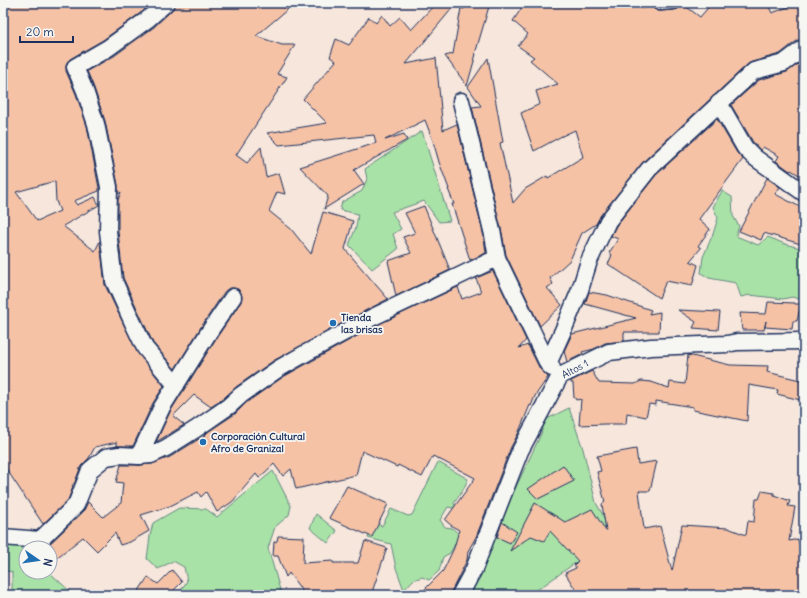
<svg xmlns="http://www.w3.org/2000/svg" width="807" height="598" viewBox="0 0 807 598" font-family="Delius,sans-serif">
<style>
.green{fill:#a9e2a6;stroke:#628882}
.building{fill:#f5c2a6;stroke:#1b2f5e;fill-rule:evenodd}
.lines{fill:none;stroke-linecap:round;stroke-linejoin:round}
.pedestrian-casing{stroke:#1b2f5e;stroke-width:15}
.minor-casing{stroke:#1b2f5e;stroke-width:19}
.pedestrian{stroke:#f6f6f2;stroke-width:12}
.minor{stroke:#f6f6f2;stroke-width:16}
.poi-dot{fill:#1f6fb2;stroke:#f6f6f2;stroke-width:1.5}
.labels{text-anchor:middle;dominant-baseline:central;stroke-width:3.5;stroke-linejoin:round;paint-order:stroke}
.poi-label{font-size:10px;font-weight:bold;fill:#1b2f5e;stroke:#f6f6f2;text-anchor:start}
.street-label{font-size:10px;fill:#1b2f5e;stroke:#f6f6f2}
</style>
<rect width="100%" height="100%" fill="#f6e6db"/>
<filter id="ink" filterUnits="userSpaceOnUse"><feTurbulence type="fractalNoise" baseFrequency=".025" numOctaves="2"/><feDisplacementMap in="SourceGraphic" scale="8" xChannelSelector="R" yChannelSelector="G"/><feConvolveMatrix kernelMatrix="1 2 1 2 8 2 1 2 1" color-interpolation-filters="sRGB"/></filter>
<g filter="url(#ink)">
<g class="green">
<polygon points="422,131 450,221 439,222 424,201 392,212 401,229 393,234 398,249 372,269 349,245 356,227 358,214 340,210 342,202 362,191 367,179 365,169"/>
<polygon points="722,191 732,197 733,216 739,226 736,236 758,245 768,237 785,244 804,249 804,302 802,300 792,297 783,299 750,295 741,297 736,283 709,278 701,273 703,257 713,234 718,218 713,207"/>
<polygon points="569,408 583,449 596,503 603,515 609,539 530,595 465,595 541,434 545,420"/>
<polygon points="438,462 468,479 463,490 454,503 455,506 453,508 448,507 440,520 445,527 452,528 460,535 450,553 443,557 439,571 429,580 422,577 413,580 404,590 396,568 391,544 368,538 373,522 382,526 391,509 408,516 412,515"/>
<polygon points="273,471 291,506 289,515 275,527 268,548 280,590 284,595 178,595 187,581 184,567 173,561 158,569 147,559 150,536 153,523 179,508 206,509 217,517"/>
<polygon points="316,514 337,531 328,543 310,528"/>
<polygon points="18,545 28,548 26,548 26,572 49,572 74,595 12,595 12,572 3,570 3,546"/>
</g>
<g class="building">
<path d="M9 3H152L142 12 103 40 70 59 67 62 66 67V71L76 94 87 126 99 188V191L74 201 77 205 95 197 99 205 63 226 95 251 100 241 105 285 137 352 164 386 153 403 133 446H117V442L95 447 89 458 81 466 75 482 72 486 73 487 68 500 43 524 3 464V171L6 139 3 140V43L6 23H3V4ZM55 181 56 201 60 211 37 221 16 192Z"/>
<polygon points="175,3 271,3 288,9 256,36 282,45 295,45 277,74 287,77 236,155 247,163 261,147 266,177 279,173 285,194 277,192 269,211 291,229 311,254 323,212 353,221 345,249 388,299 367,310 273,361 236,387 223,399 211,407 194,395 173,416 184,425 156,442 170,412 217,337 241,302 242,297 241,293 238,289 234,288 229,288 225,291 201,327 175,369 153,343 123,278 118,231 118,200 121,192 118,194 118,185 105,121 94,88 87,71 114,56 154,27 172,10 175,6"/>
<polygon points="436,3 444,3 454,6 406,64 436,58 443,130 457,124 484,237 486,253 470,260 452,204 454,204 448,189 449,189 439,162 433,141 425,120 385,140 404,134 407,140 354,170 364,184 324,209 328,196 300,167 376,143 374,135 279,145 267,133 327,123 303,99 336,61 330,57 336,39 349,45 369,17 376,23 382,15 390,26 400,17 411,30"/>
<polygon points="465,3 490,3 475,54 476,54 467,86 445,56 453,54 461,8 464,9"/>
<polygon points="525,3 644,3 642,8 652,7 657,11 661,11 674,10 678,9 680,6 684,5 700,17 712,3 718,3 725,6 732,3 767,3 772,13 799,3 804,3 804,39 798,40 780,54 752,62 748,64 643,162 601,215 596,224 582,233 570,260 550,278 553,284 547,288 562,305 540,326 506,255 502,233 472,107 481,106 468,87 488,58 503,142 500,143 513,203 525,189 547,176 548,178 583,157 575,130 560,137 534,151 521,113 540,104 536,91 558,84 530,60 534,57 518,46 528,34 513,21"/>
<polygon points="804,60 804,178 791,170 790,171 776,161 779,156 763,147 761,150 760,150 753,142 731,105 759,80 787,72"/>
<polygon points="717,119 737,153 743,159 699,219 710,229 698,246 701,248 690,261 698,265 692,286 666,281 659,298 608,264 612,255 609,253 618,239 611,236 616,226 656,175"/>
<polygon points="767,178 780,187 775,194 804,209 804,245 764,233 761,240 739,231"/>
<polygon points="424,206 450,270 396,296 388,261 411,253 403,237 415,233 405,213"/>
<polygon points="493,271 526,340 519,348 528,345 540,369 548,377 535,396 531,406 530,405 518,434 511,447 476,537 468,551 467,560 452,590 448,595 419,595 443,571 454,548 459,530 452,526 445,520 475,478 433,456 422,477 398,465 397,467 362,451 356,475 296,489 291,469 283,476 274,464 259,478 256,474 232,502 217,512 206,492 201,497 198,492 170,506 141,515 149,531 130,542 120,545 115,533 97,551 83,537 50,563 50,548 45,548 83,512 88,502 103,517 121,503 123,483 116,482 121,465 139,465 152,464 170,457 199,439 200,440 209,431 235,414 247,402 283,377 375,326 458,287 462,299 481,292 476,278"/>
<polygon points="589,292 607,295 651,310 649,314 660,312 659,332 624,332 624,341 605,343 594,349 582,352 583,354 567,362 564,351 572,334 636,318 585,304"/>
<polygon points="768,302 795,303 795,304 801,304 797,321 793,321 792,329 765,327 766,321 764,330 742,330 740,313 766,314"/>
<polygon points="678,310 720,312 718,330 693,328 696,322"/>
<polygon points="688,355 730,365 768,366 767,372 804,381 804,401 777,394 778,390 749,385 747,421 693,410 693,407 656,401 656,405 649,404 646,417 627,413 626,424 604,424 579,425 581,399 576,400 575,398 574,398 573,383 571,383 571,381 592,371 599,383 635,384 641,381 651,382 669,388 670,382 685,384"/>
<polygon points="636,449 638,464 657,461 650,491 639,491 644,529 660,526 672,571 682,525 728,528 746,535 748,521 754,522 756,499 759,499 762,491 774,493 774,495 790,501 788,506 795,507 789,541 798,539 804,566 804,595 579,595 565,573 576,568 574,565 578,561 550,531 544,541 531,536 510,551 535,503 565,522 592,509 606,531 602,504 605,502 597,472 601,471 597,456"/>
<polygon points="563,465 574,481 538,499 528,489"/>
<polygon points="347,486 388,504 372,537 329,518"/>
<polygon points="502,522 517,532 510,543 497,537"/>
<polygon points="278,536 304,537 303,563 333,561 333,563 358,563 365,541 387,548 371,595 305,595 289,573 286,577 278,556 273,556 274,542 277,541"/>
<polygon points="172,570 182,582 171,593 173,595 136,595 148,577 158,584"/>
</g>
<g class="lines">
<g class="pedestrian-casing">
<polyline id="pedestrian" points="658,3 660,4 673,3"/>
</g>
<g class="minor-casing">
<g id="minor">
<polyline points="166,3 148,19 108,48 75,67 85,91 96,124 109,187 108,231 114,281 133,323 145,348 176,385"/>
<polyline points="461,101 493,235 497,258 548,364 552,368"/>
<polyline points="719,103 745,148 754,157 804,193"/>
<polyline points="548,364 565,326 580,290 589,261 608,221 649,169 754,71 784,63 804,48"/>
<polyline points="139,456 162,407 209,332 233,297"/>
<polyline points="3,537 40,540 76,505 90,470 106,457 119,455 139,456 151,455 166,448 196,429 229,406 241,395 278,369 306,353 371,318 497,258"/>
<polyline points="460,595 474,569 520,451 560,376 609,352 651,347 727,344 737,342 804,341"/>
</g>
</g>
<use href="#pedestrian" class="pedestrian"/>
<use href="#minor" class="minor"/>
</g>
</g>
<g class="poi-dot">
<circle cx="333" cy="323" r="4"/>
<circle cx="203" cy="442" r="4"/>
</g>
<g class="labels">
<g class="poi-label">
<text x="341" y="317">Tienda<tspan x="341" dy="12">las brisas</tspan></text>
<text x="211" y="436">Corporación Cultural<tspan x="211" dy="12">Afro de Granizal</tspan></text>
</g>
<g class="street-label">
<text transform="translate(575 369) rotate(-28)">Altos 1</text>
</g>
</g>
<rect width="807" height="598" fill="none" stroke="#f6f6f2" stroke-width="16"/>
<rect x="8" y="8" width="791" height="582" fill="none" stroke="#1b2f5e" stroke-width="1.5" filter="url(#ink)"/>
<g transform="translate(38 560) rotate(103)"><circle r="19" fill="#f6f6f2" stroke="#9ea6b7"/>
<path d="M0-3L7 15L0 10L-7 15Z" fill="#1f6fb2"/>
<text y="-6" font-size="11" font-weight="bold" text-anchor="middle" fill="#1b2f5e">N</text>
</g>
<path d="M20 36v6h53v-6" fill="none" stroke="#1b2f5e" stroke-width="2"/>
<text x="26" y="36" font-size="12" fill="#1b2f5e" stroke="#f6f6f2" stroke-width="3" paint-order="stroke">20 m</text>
</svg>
